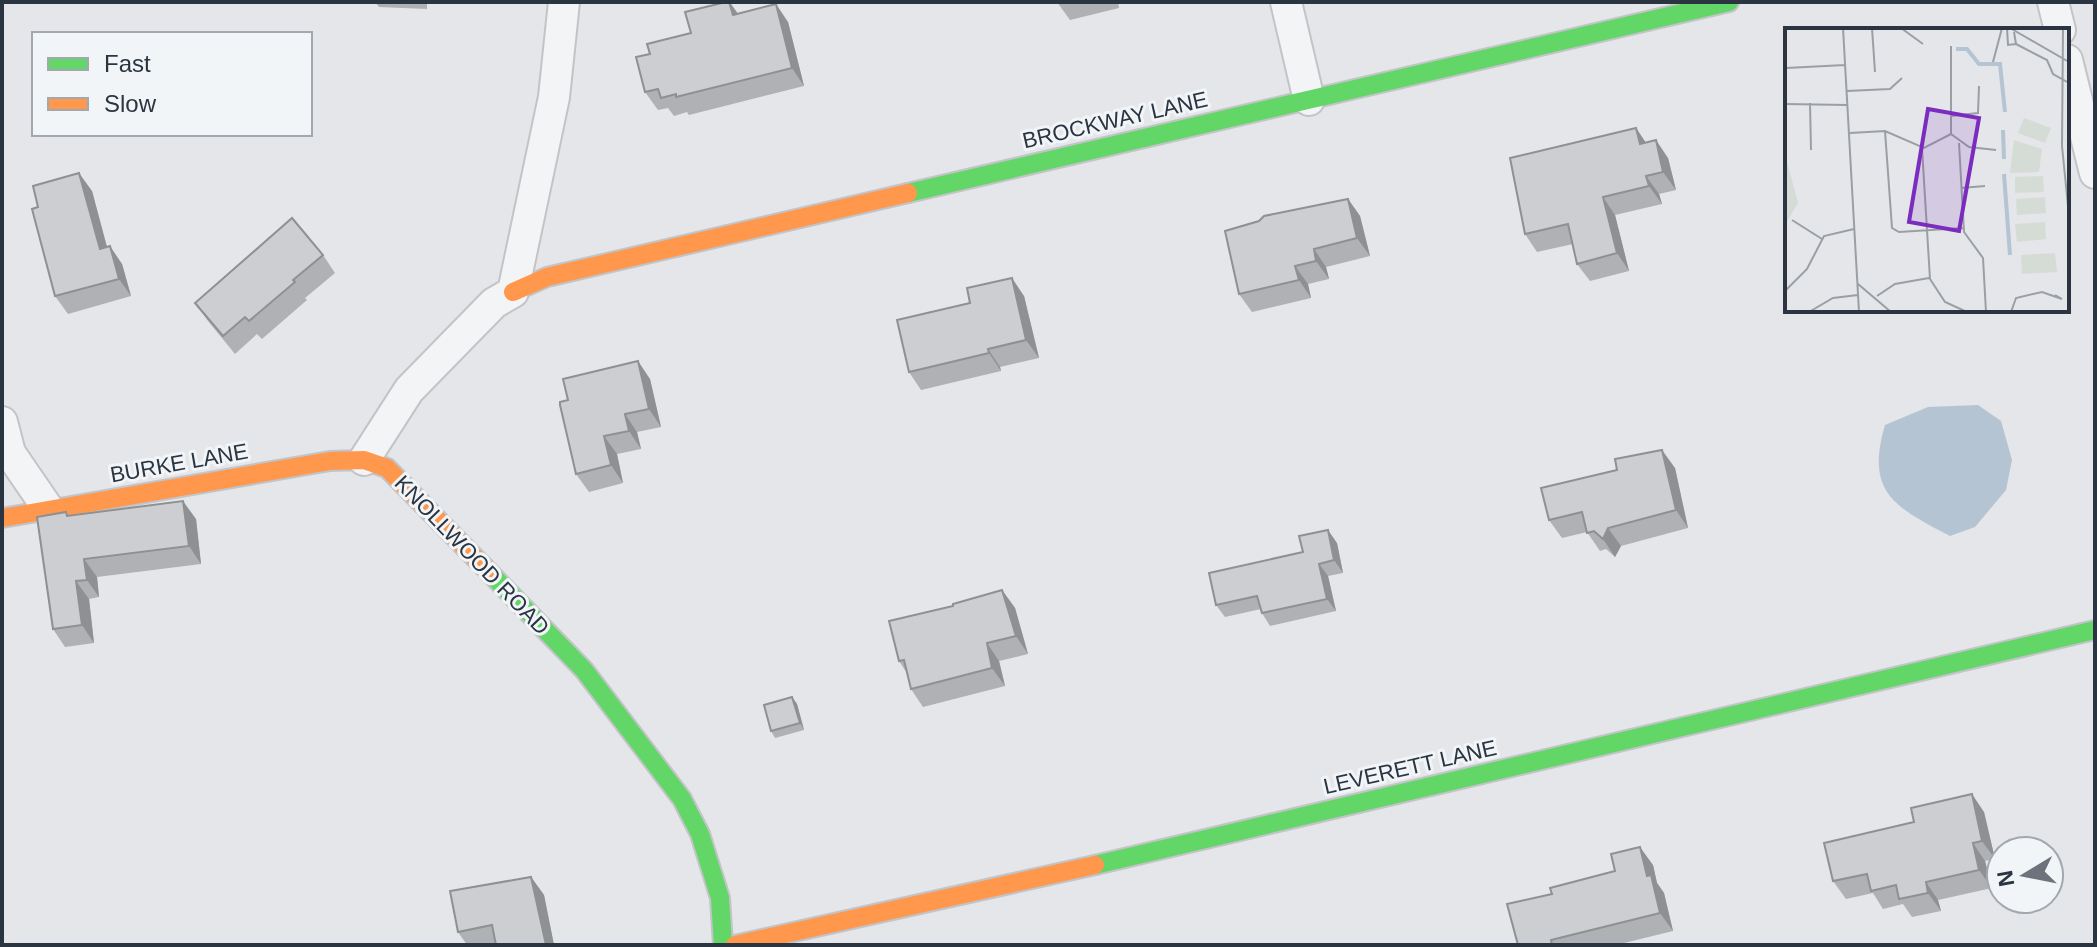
<svg xmlns="http://www.w3.org/2000/svg" width="2097" height="947" viewBox="0 0 2097 947" font-family="Arial,sans-serif">
<style>
.water{fill:#b4c4d2}
.lines{fill:none;stroke-linecap:round;stroke-linejoin:round}
.street-casing{stroke:#c2c4c7;stroke-width:34}
.fast-casing{stroke:#c2c4c7;stroke-width:22}
.slow-casing{stroke:#c2c4c7;stroke-width:22}
.street{stroke:#f3f4f6;stroke-width:30}
.fast{stroke:#63d668;stroke-width:18}
.slow{stroke:#ff974d;stroke-width:18}
.wall{fill:#afb1b4}
.shaded-wall{fill:#8f9092}
.building{fill:#ccced1;stroke:#8f9092;stroke-width:2}
.labels{text-anchor:middle;dominant-baseline:central;stroke-width:6;stroke-linejoin:round;paint-order:stroke}
.street-label{font-size:22px;fill:#2b3542;stroke:#f2f5f8}
.inset-river{fill:none;stroke:#b4c4d2;stroke-width:4}
.inset-road{fill:none;stroke:#9a9fa6;stroke-width:2}
.view{fill:#7b2cbf;fill-opacity:0.15;stroke:#7b2cbf;stroke-width:4}
.inset-edge{fill:none;stroke:#2b3542;stroke-width:4}
</style>
<rect width="100%" height="100%" fill="#e4e6e9"/>
<path class="water" d="M1978 405 2001 421 2012 460 2006 490 1975 527 1950 536C1895 507 1865 493 1885 425L1928 407Z"/>
<g class="lines">
<g class="street-casing">
<g id="street">
<polyline points="1286,2 1309,100"/>
<polyline points="2053,2 2060,30"/>
<polyline points="2067,60 2095,173"/>
<polyline points="2,422 10,453 49,510"/>
<polyline points="364,460 409,390 494,303 513,292 554,97 564,2"/>
</g>
</g>
<g class="fast-casing">
<g id="fast">
<polyline points="908,193 1729,2"/>
<polyline points="488,571 584,670 682,799 700,834 720,898 723,945"/>
<polyline points="1095,865 2095,630"/>
</g>
</g>
<g class="slow-casing">
<g id="slow">
<polyline points="513,292 547,277 908,193"/>
<polyline points="2,518 330,461 364,460 387,468 488,571"/>
<polyline points="735,945 1095,865"/>
</g>
</g>
<use href="#street" class="street"/>
<use href="#fast" class="fast"/>
<use href="#slow" class="slow"/>
</g>
<g class="wall">
<polygon points="375,2 427,2 427,9 379,7"/>
<polygon points="730,2 738,14 788,22 804,86 689,115 687,112 674,116 668,108 658,110 645,92 650,54 691,33"/>
<polygon points="1057,2 1118,2 1119,8 1070,20"/>
<polygon points="1636,128 1646,143 1668,158 1676,190 1659,194 1662,204 1615,215 1629,271 1590,281 1577,264 1573,244 1537,252 1525,234"/>
<polygon points="92,191 107,247 122,264 131,296 68,314 55,296"/>
<polygon points="1348,199 1360,216 1370,256 1326,267 1329,279 1308,284 1311,298 1252,312 1239,294"/>
<polygon points="323,255 335,273 305,298 307,300 262,339 257,334 235,354 208,321 195,303"/>
<polygon points="1024,296 1039,358 1000,367 1001,371 921,390 909,372"/>
<polygon points="650,379 661,427 637,432 641,449 617,454 623,483 589,492 576,474 560,405"/>
<polygon points="1675,468 1688,528 1621,546 1615,557 1606,549 1600,551 1587,532 1562,538 1549,520"/>
<polygon points="66,512 69,516 196,519 201,564 97,577 99,597 89,599 94,643 65,647 53,629"/>
<polygon points="1337,543 1343,573 1328,576 1336,611 1270,626 1262,613 1261,609 1225,617 1216,605 1303,552"/>
<polygon points="1002,590 1015,608 1028,654 999,661 1005,686 923,707 911,689 907,673 899,661 953,606"/>
<polygon points="792,697 797,704 804,730 775,738 771,731"/>
<polygon points="1984,812 1995,859 1985,861 1992,888 1938,900 1941,911 1912,917 1903,904 1883,909 1873,893 1846,899 1833,881"/>
<polygon points="1653,865 1657,883 1664,893 1673,931 1616,945 1518,945 1552,894"/>
<polygon points="531,877 544,895 554,945 467,945 458,932"/>
</g>
<g class="shaded-wall">
<polygon points="729,2 742,19 733,15"/>
<polygon points="776,4 788,22 804,86 792,68"/>
<polygon points="1636,128 1648,146 1640,144"/>
<polygon points="1656,140 1668,158 1676,190 1663,172"/>
<polygon points="79,173 92,191 112,266 100,249"/>
<polygon points="1646,176 1659,194 1662,204 1649,186"/>
<polygon points="1603,197 1615,215 1629,271 1617,253"/>
<polygon points="1348,199 1360,216 1370,256 1357,238"/>
<polygon points="110,246 122,264 131,296 119,279"/>
<polygon points="1314,249 1326,267 1329,279 1316,261"/>
<polygon points="1295,266 1308,284 1311,298 1299,280"/>
<polygon points="1012,278 1024,296 1039,358 1026,340"/>
<polygon points="988,349 1000,367 1001,371 989,353"/>
<polygon points="638,361 650,379 661,427 649,409"/>
<polygon points="625,414 637,432 641,449 629,431"/>
<polygon points="604,436 617,454 623,483 611,465"/>
<polygon points="1662,450 1675,468 1688,528 1676,510"/>
<polygon points="183,501 196,519 201,564 189,546"/>
<polygon points="1608,528 1621,546 1615,557 1603,539"/>
<polygon points="1328,530 1337,543 1343,573 1334,560"/>
<polygon points="84,559 97,577 99,597 87,580"/>
<polygon points="1319,564 1328,576 1336,611 1327,599"/>
<polygon points="76,581 89,599 94,643 82,625"/>
<polygon points="1002,590 1015,608 1028,654 1016,636"/>
<polygon points="987,643 999,661 1005,686 992,668"/>
<polygon points="792,697 797,704 804,730 800,723"/>
<polygon points="1972,794 1984,812 1995,859 1982,841"/>
<polygon points="1973,843 1985,861 1992,888 1979,870"/>
<polygon points="1640,847 1653,865 1657,883 1664,893 1673,931 1660,913 1647,876"/>
<polygon points="531,877 544,895 554,945 546,945"/>
<polygon points="1926,882 1938,900 1941,911 1928,893"/>
</g>
<g class="building">
<polygon points="726,2 729,2 733,15 776,4 792,68 676,97 676,94 661,98 658,89 645,92 636,57 650,54 647,44 691,33 685,12"/>
<polygon points="1636,128 1640,144 1656,140 1663,172 1646,176 1649,186 1603,197 1617,253 1577,264 1568,224 1525,234 1510,158"/>
<polygon points="79,173 100,249 110,246 119,279 55,296 32,209 38,207 33,186"/>
<polygon points="1348,199 1357,238 1314,249 1316,261 1295,266 1299,280 1239,294 1225,231 1259,221 1264,216"/>
<polygon points="292,218 323,255 293,280 295,282 249,321 245,317 223,336 195,303"/>
<polygon points="1012,278 1026,340 988,349 989,353 909,372 897,320 970,303 967,288"/>
<polygon points="638,361 649,409 625,414 629,431 604,436 611,465 576,474 560,405 560,402 568,400 563,379"/>
<polygon points="1662,450 1676,510 1608,528 1603,539 1594,531 1587,533 1582,512 1549,520 1541,488 1617,470 1615,459"/>
<polygon points="183,501 189,546 84,559 87,580 76,581 82,625 53,629 37,517 66,512 67,516"/>
<polygon points="1328,530 1334,560 1319,564 1327,599 1262,613 1257,596 1216,605 1209,573 1303,552 1299,536"/>
<polygon points="1002,590 1016,636 987,643 992,668 911,689 904,660 899,661 889,621 953,606 953,604"/>
<polygon points="792,697 800,723 771,731 764,705"/>
<polygon points="1972,794 1982,841 1973,843 1979,870 1926,882 1928,893 1899,899 1896,885 1871,891 1867,874 1833,881 1824,843 1914,822 1911,808"/>
<polygon points="1640,847 1647,876 1651,875 1660,913 1551,940 1552,945 1518,945 1507,904 1552,894 1550,888 1615,871 1611,854"/>
<polygon points="531,877 546,945 496,945 492,925 458,932 450,891"/>
</g>
<g class="labels">
<g class="street-label">
<text transform="translate(1115 120) rotate(-13)">BROCKWAY LANE</text>
<text transform="translate(179 463) rotate(-10)">BURKE LANE</text>
<text transform="translate(472 555) rotate(46)">KNOLLWOOD ROAD</text>
<text transform="translate(1410 767) rotate(-13)">LEVERETT LANE</text>
</g>
</g>
<g transform="translate(1785 28)">
<rect width="284" height="284" fill="#e4e6e9"/>
<path d="M239 90 266 100 260 115 233 105ZM229 112 257 121 254 144 225 145ZM0 126 13 175 0 197ZM258 148 259 164 230 165V149ZM260 169 261 185 232 187 231 171ZM260 194 261 211 232 214 230 196ZM270 225 272 244 237 246 236 227Z" fill="#d5dcd5"/>
<path class="inset-river" d="M171 21H182L194 36H215L220 84M218 102 219 131M219 146 225 227"/>
<path class="inset-road" d="M58 0 74 284M87 0 90 44M116 0 138 16M222 0 223 17 231 16M225 0 284 34M278 0 277 118 284 188M229 4 231 16 262 32 268 46 284 55M208 34 217 0M1 40 60 37M62 63 105 61 117 50M25 75 26 122M0 76 62 77M166 88 193 85 194 58M100 103 107 200 114 204 178 200M65 105 100 103 139 120 166 106M166 106V18M166 106 184 119 211 122M174 115 179 204 198 230 201 284M137 120 145 251 160 274 182 284M176 160 200 158M7 192 37 211M73 256 106 284M0 263 22 241 39 208 69 201M92 268 110 256 144 250M24 284 48 270 73 267M226 284 231 270 257 264 277 271 270 267"/>
<path class="view" d="M143 81 194 90 174 203 124 194Z"/>
<rect width="284" height="284" class="inset-edge"/>
</g>
<rect width="2097" height="947" fill="none" stroke="#2b3542" stroke-width="8"/>
<rect x="32" y="32" width="280" height="104" fill="#f2f5f8" stroke="#a2a8af" stroke-width="2"/>
<rect x="48" y="58" width="40" height="12" fill="#63d668" stroke="#a2a8af" stroke-width="2"/>
<text x="104" y="72" font-size="24" fill="#2b3542">Fast</text>
<rect x="48" y="98" width="40" height="12" fill="#ff974d" stroke="#a2a8af" stroke-width="2"/>
<text x="104" y="112" font-size="24" fill="#2b3542">Slow</text>
<g transform="translate(2025 875) rotate(260)"><circle r="38" fill="#f2f5f8" stroke="#a2a8af" stroke-width="2"/>
<path d="M0-6L14 30L0 20L-14 30Z" fill="#6c737c"/>
<text y="-12" font-size="22" font-weight="bold" text-anchor="middle" fill="#2b3542">N</text>
</g>
</svg>
